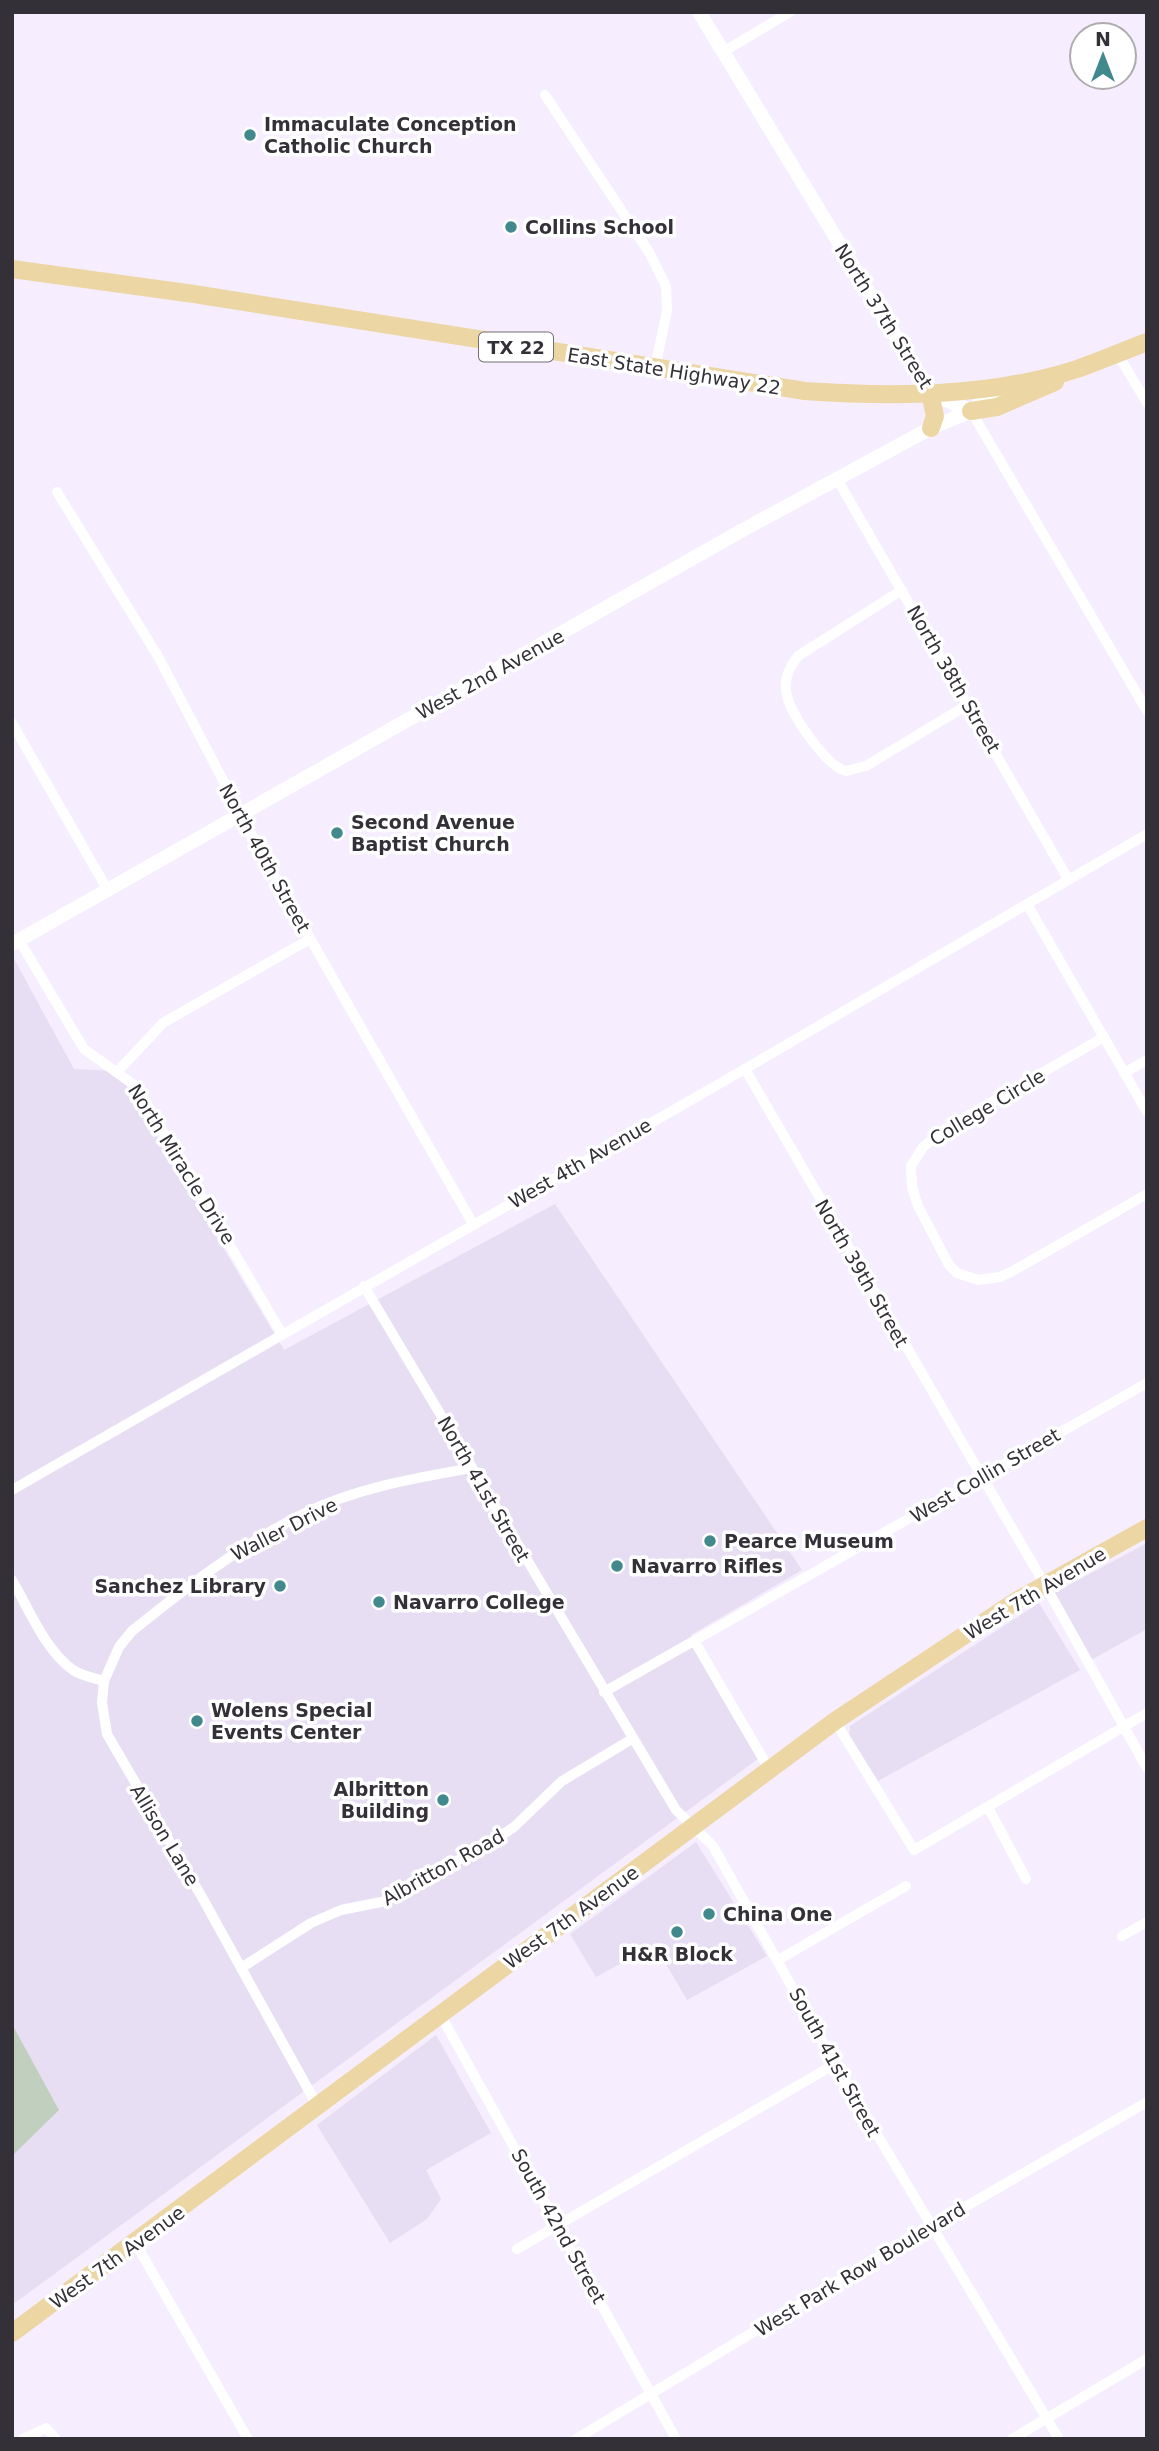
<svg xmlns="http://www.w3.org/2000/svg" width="1159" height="2451" viewBox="0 0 1159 2451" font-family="'DejaVu Sans',sans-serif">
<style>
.built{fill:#e8def4}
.green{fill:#c1d0be}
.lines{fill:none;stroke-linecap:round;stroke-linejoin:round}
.minor{stroke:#fff;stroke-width:10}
.tertiary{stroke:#fff;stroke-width:14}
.primary{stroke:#ecd6a3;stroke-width:18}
.poi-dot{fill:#41898c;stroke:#fff;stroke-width:2.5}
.labels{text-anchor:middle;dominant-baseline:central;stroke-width:7;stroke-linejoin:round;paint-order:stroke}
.shield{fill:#fff;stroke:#716e74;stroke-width:2}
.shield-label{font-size:18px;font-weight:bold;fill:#343038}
.poi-label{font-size:19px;font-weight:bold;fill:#343038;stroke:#fff;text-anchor:start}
.street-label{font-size:19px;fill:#343038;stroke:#fff}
</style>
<rect width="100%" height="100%" fill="#f6edff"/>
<g class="built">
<polygon points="12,955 74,1069 118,1071 284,1350 555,1204 802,1570 691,1635 762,1756 12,2305"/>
<polygon points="1147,1543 1147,1629 1091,1660 1054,1593"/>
<polygon points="1039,1603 1080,1670 878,1781 849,1735 850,1726"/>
<polygon points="696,1842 767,1956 687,2000 655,1945 596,1977 570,1934"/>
<polygon points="436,2035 491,2133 426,2170 441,2199 427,2219 390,2243 317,2125"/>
</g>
<polygon class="green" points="12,2024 59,2110 12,2156"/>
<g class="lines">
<g class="minor">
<polyline points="723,52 790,12"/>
<polyline points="545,95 649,252 666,286 667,311 655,368"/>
<polyline points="1117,353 1147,403"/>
<polyline points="971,411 1147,711"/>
<polyline points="837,479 1068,879"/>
<polyline points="57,492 159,658 258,847 473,1224"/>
<path d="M902 590 798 656C789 667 783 681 787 696 792 716 826 766 846 771L866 766 969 704"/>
<polyline points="12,723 107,889"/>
<polyline points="1027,904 1147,1112"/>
<polyline points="19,940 84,1049 137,1087 282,1334"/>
<polyline points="1104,1037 947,1128 923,1147 911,1166 912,1187 918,1206 949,1265 957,1273 978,1280 1000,1277 1013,1271 1147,1194"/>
<polyline points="745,1069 1045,1585 1147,1768"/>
<polyline points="118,1071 163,1023 310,939"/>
<polyline points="1124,1073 1147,1060"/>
<polyline points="364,1286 676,1810 713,1846 835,2064 1059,2439"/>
<polyline points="12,1490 745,1069 1147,834"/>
<path d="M12 1580C29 1609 45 1650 73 1670 82 1676 94 1678 104 1681L102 1703 107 1734 203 1899 318 2107"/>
<polyline points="695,1642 769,1769"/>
<path d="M104 1681 119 1647 132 1631C187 1587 240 1545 303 1514 356 1488 415 1478 472 1468"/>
<polyline points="604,1692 1147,1383"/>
<polyline points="835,1721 914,1850 1147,1713"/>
<polyline points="988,1807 1026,1879"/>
<polyline points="1122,1936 1147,1922"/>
<polyline points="778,1960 906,1886"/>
<polyline points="241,1968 311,1923 341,1910 386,1901 499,1837 514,1827 562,1781 632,1739"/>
<polyline points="440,2014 676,2439"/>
<polyline points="136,2244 248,2439"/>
<polyline points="517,2249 835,2064"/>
<polyline points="23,2439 46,2428 56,2439"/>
<polyline points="576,2439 873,2260 1147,2102"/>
<polyline points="1012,2439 1147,2359"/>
</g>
<g class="tertiary">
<polyline points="699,12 930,393 971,411"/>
<polyline points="12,944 741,531 931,428 971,411 1001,386"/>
</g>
<g class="primary">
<path d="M12 269 194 294 805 391C894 397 990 397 1077 369 1100 361 1123 351 1147 342"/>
<polyline points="930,393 935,416 931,428"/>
<polyline points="971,411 997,407 1055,382"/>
<polyline points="12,2333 835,1721 1016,1601 1147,1528"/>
</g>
</g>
<g class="poi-dot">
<circle cx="250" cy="135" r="7"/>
<circle cx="511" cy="227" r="7"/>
<circle cx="337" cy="833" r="7"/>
<circle cx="710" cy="1541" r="7"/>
<circle cx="617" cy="1566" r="7"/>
<circle cx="280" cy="1586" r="7"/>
<circle cx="379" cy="1602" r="7"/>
<circle cx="197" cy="1721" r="7"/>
<circle cx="443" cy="1800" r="7"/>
<circle cx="709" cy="1914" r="7"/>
<circle cx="677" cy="1932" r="7"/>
</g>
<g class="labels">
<rect class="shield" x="479" y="332.5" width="74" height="29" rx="5"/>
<g class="shield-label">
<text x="516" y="347">TX 22</text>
</g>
<g class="poi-label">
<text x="264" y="124">Immaculate Conception<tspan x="264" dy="22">Catholic Church</tspan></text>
<text x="525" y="227">Collins School</text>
<text x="351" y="822">Second Avenue<tspan x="351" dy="22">Baptist Church</tspan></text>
<text x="724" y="1541">Pearce Museum</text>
<text x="631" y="1566">Navarro Rifles</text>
<text x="266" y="1586" text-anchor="end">Sanchez Library</text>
<text x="393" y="1602">Navarro College</text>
<text x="211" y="1710">Wolens Special<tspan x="211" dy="22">Events Center</tspan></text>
<text x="429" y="1789" text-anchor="end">Albritton<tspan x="429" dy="22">Building</tspan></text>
<text x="723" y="1914">China One</text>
<text x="677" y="1954" text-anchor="middle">H&amp;R Block</text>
</g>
<g class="street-label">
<text transform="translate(884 316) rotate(58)">North 37th Street</text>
<text transform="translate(674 371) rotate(9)">East State Highway 22</text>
<text transform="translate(490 674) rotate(-29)">West 2nd Avenue</text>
<text transform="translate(954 679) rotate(60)">North 38th Street</text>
<text transform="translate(265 858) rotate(61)">North 40th Street</text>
<text transform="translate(987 1107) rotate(-31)">College Circle</text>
<text transform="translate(580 1163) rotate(-30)">West 4th Avenue</text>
<text transform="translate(182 1164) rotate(58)">North Miracle Drive</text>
<text transform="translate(862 1273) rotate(60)">North 39th Street</text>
<text transform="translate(985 1475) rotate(-30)">West Collin Street</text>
<text transform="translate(484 1489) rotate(60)">North 41st Street</text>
<text transform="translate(284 1529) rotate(-27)">Waller Drive</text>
<text transform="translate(1035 1593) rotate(-31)">West 7th Avenue</text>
<text transform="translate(165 1835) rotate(59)">Allison Lane</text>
<text transform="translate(443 1867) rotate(-29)">Albritton Road</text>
<text transform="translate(571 1917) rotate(-36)">West 7th Avenue</text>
<text transform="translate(835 2062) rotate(61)">South 41st Street</text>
<text transform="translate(559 2226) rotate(61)">South 42nd Street</text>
<text transform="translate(117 2257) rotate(-36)">West 7th Avenue</text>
<text transform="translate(860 2269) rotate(-31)">West Park Row Boulevard</text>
</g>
</g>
<rect width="1159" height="2451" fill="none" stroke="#343038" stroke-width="28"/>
<g transform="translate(1103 56)"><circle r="33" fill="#ffffff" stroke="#aeacaf" stroke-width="2"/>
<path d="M0-5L12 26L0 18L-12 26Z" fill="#41898c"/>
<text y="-10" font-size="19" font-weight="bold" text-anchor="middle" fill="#343038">N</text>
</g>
</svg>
